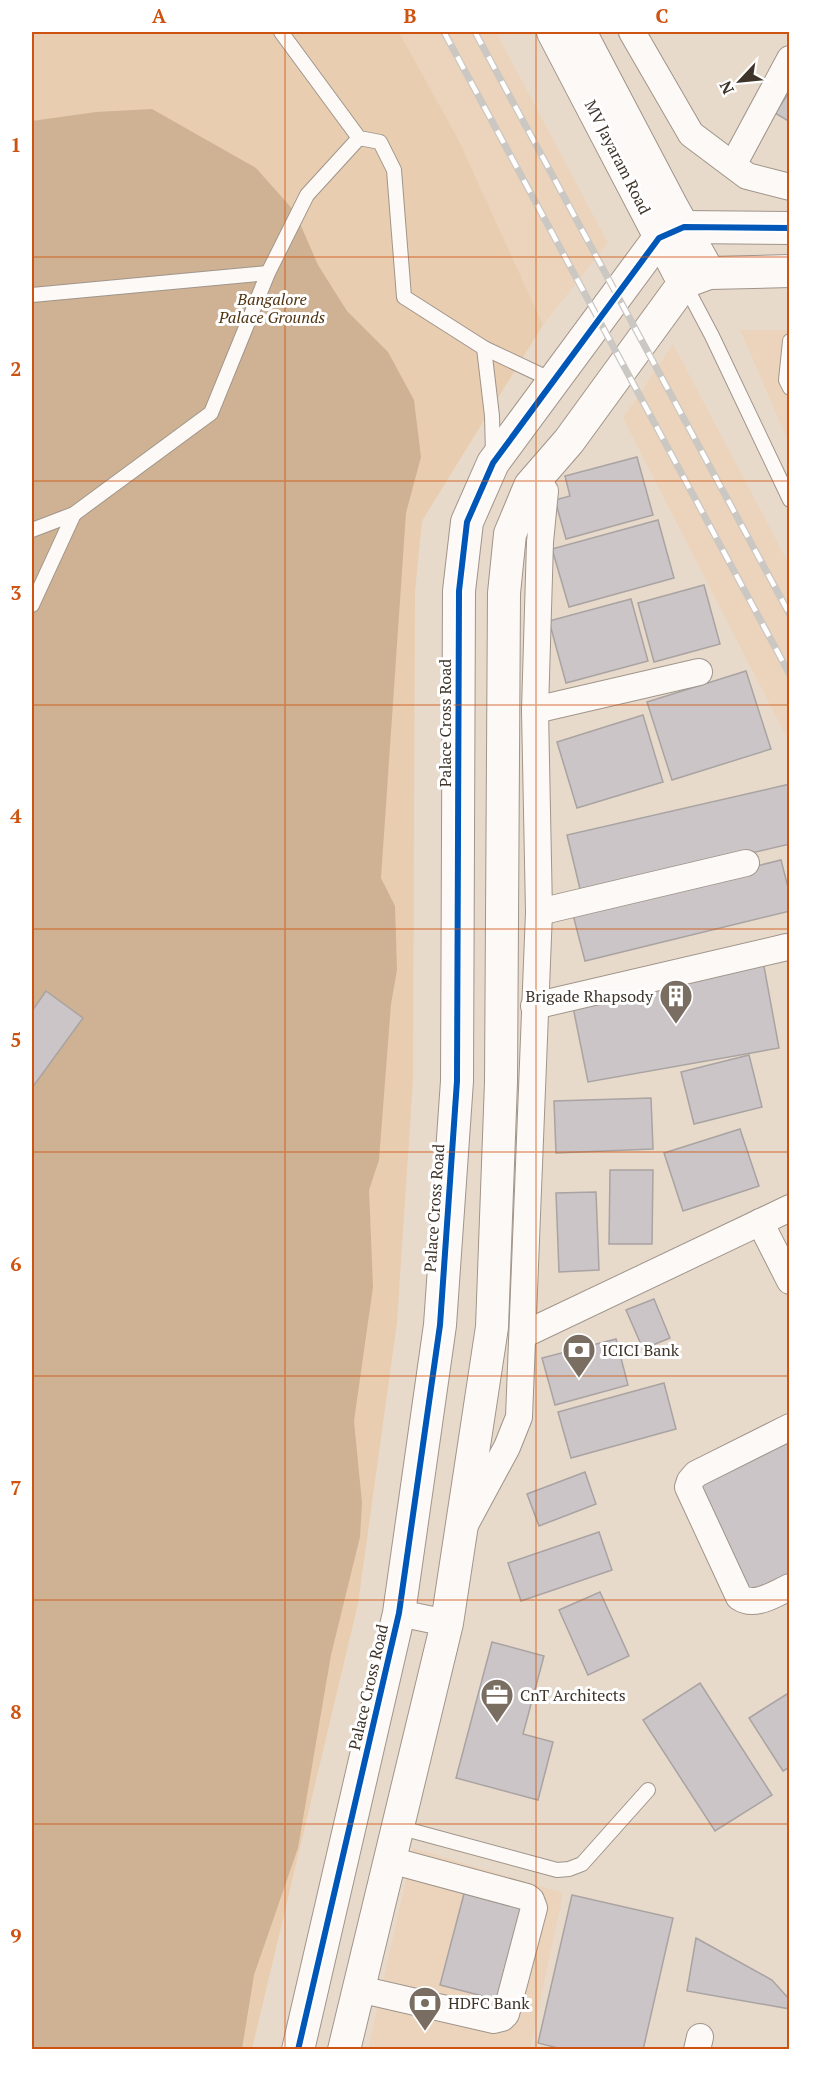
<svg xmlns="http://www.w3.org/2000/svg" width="821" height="2081" viewBox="0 0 821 2081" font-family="'PT Serif',serif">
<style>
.built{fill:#ebd4bb}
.green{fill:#e9cdb0}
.forest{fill:#cfb293}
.building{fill:#cbc5c8;stroke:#a9a3a2;stroke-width:1.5}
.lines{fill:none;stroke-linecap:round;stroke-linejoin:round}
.service-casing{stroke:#a0958a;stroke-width:16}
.minor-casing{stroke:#a0958a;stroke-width:28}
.tertiary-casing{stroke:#a0958a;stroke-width:34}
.service{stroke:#fcf9f7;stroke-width:14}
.minor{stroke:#fcf9f7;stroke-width:26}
.tertiary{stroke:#fcf9f7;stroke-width:32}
.rail-casing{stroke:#cbc7c3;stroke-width:7}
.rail{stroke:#fff;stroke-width:4.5;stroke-dasharray:14;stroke-linecap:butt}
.cycleway-casing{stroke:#fff;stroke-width:10}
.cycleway{stroke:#0057b8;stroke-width:6}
.grid{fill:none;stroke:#ce5310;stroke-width:1.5;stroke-opacity:0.55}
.labels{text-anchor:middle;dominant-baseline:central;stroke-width:6;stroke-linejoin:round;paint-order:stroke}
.street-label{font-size:16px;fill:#3e342a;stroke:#fff}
.park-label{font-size:16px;font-style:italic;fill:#503410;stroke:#fff}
.poi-label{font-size:16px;fill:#3e342a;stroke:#fff;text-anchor:start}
.neatline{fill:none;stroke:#ce5310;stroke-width:2}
.grid-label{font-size:20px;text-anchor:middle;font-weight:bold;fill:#ce5310}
</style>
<rect width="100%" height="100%" fill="#e8dacb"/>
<g class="built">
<polygon points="399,32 496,32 608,243 543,325 459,141"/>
<polygon points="740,330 789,330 789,443"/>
<polygon points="673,344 789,564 789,742 623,418"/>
<polygon points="413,1848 563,1893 530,2049 368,2050"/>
</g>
<polygon class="green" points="32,32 399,32 459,141 543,325 422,521 415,592 413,1080 397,1323 358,1604 252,2049 32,2050"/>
<polygon class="forest" points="152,109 256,168 295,212 318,265 347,311 388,352 414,400 421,457 406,513 381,878 395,906 397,970 391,1004 379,1160 369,1190 373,1287 354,1421 362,1503 360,1537 331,1655 298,1848 254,1975 242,2049 32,2049 32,121 96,112"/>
<g class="building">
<polygon points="790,91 790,122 775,113"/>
<polygon points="637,457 653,515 566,539 555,500 570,496 565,476"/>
<polygon points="658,520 674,578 569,607 552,549"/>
<polygon points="704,585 720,644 654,662 638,603"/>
<polygon points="631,599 648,661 566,683 549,621"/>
<polygon points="746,671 771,749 672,780 647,702"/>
<polygon points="643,715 663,782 577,808 557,742"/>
<polygon points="790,784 790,844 581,893 567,835"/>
<polygon points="781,860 790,895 790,911 585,961 572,911"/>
<polygon points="763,961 779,1048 588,1082 572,1002"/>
<polygon points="46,991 83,1018 32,1088 32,1011"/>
<polygon points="749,1055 762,1107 694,1124 681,1072"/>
<polygon points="651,1098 653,1149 556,1153 554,1101"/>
<polygon points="740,1129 759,1186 683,1211 664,1153"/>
<polygon points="610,1170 653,1170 652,1244 609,1244"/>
<polygon points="596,1192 599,1270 559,1272 556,1193"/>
<polygon points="654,1299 670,1338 643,1349 626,1310"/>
<polygon points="616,1339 628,1385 555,1405 542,1358"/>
<polygon points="664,1383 676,1429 571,1458 558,1412"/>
<polygon points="790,1442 790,1580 748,1599 695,1485"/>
<polygon points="585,1472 596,1504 539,1526 527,1494"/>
<polygon points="599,1532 612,1570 521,1601 508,1563"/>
<polygon points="600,1592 629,1656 588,1675 559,1610"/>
<polygon points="492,1642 544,1656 523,1734 553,1742 538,1800 456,1778"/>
<polygon points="700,1683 772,1795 715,1831 643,1720"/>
<polygon points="790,1692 790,1767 783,1771 749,1718"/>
<polygon points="465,1890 527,1906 502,2001 440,1985"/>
<polygon points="572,1895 673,1918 643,2050 566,2050 538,2043"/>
<polygon points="696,1938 772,1980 790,2000 790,2009 687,1991"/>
</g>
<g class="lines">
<g class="service-casing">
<g id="service">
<polyline points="281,32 359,138 380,142 394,170 404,297 484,348 554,381"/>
<polyline points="684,283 712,336 790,500"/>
<polyline points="32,295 268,273"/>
<polyline points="790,341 786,380 790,388"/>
<polyline points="484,348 492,416 493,454"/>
<polyline points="32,530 74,514 211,413 268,273 307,195 359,138"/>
<polyline points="32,605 74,514"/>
<polyline points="398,1827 557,1870 569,1869 582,1864 648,1790"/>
</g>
</g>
<g class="minor-casing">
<g id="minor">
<polyline points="632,32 691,134 747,176 790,187"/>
<polyline points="733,165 790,59"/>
<polyline points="535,710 699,672"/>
<polyline points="539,912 746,863"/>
<polyline points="534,1006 787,947"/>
<polyline points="760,1222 790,1281"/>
<polyline points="523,1335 790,1208"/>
<path d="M790 1427 696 1474 690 1481 688 1487 739 1597C755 1608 774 1594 790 1587"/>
<polyline points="466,1523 507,1447 519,1417 539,912 535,710 540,542 545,491"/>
<polyline points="399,1613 447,1623"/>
<polyline points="359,1989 494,2020 502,2018 506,2014 534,1908 531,1900 527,1897 390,1860"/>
<polyline points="697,2050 700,2037"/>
</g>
</g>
<g class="tertiary-casing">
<g id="tertiary">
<polyline points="553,32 684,283"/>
<polyline points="580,32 671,205 709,273"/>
<polyline points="690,280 709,273 790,271"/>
<polyline points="298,2050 399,1613 440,1325 457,1081 459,591 467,522 493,463 659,238 684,227 790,228"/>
<polyline points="344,2050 447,1623 492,1327 501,1082 504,593 510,534 530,486 569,441 684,283"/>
</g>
</g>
<use href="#service" class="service"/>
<use href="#minor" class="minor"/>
<use href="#tertiary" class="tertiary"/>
<g class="rail-casing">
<g id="rail">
<polyline points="444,32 790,675"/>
<polyline points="475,32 790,615"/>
</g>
</g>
<use href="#rail" class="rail"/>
<g class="cycleway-casing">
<polyline id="cycleway" points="298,2050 399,1613 440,1325 457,1081 459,591 467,522 493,463 659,238 684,227 790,228"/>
</g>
<use href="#cycleway" class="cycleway"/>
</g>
<path class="grid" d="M285 32V2050M536 32V2050M32 257H790M32 481H790M32 705H790M32 929H790M32 1152H790M32 1376H790M32 1600H790M32 1824H790"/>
<defs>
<g id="building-pin" transform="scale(1.725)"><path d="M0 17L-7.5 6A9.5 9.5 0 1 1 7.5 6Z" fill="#7a6e62" stroke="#fff"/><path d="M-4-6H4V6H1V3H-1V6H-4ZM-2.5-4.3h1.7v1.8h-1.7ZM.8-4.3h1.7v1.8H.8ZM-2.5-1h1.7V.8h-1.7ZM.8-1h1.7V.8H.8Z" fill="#fff"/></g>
<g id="bank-pin" transform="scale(1.725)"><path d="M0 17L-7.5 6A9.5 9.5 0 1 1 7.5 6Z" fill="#7a6e62" stroke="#fff"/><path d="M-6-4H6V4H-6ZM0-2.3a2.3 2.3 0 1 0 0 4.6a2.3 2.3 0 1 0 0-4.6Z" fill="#fff"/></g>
<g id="office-pin" transform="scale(1.725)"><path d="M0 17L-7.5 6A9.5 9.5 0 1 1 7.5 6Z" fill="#7a6e62" stroke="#fff"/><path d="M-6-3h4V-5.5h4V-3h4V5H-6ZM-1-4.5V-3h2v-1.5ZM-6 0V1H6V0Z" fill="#fff"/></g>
</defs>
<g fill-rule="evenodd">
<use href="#building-pin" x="676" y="996"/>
<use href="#bank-pin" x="579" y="1350"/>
<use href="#office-pin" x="497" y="1695"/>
<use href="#bank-pin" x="425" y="2003"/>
</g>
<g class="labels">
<g class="street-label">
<text transform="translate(618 157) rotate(63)">MV Jayaram Road</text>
<text transform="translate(445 723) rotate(-90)">Palace Cross Road</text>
<text transform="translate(434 1208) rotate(-86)">Palace Cross Road</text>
<text transform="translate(368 1687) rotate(-77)">Palace Cross Road</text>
</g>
<g class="park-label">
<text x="272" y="299">Bangalore<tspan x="272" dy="18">Palace Grounds</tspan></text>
</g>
<g class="poi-label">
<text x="653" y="996" text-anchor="end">Brigade Rhapsody</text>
<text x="602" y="1350">ICICI Bank</text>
<text x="520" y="1695">CnT Architects</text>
<text x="448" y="2003">HDFC Bank</text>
</g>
</g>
<rect width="821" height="2081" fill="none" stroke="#ffffff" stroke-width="66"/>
<g transform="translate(740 81) rotate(244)" stroke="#ffffff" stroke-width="4.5" paint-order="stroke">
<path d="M0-4.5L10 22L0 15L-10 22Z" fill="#3e342a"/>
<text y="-9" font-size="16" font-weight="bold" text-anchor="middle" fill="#3e342a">N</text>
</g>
<rect x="33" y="33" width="755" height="2015" class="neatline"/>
<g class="grid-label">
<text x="159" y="23">A</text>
<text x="410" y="23">B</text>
<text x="662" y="23">C</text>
<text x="16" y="152">1</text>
<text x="16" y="376">2</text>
<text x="16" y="600">3</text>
<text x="16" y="823">4</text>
<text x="16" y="1047">5</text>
<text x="16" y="1271">6</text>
<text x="16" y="1495">7</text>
<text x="16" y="1719">8</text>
<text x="16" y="1943">9</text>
</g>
</svg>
